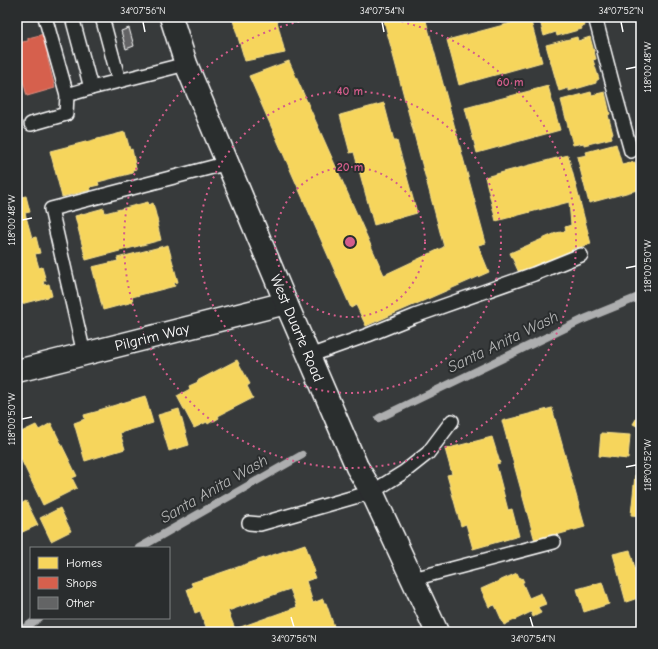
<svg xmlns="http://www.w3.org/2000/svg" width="658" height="649" viewBox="0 0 658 649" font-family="'Comic Neue',sans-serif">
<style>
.homes{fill:#f6d55c;stroke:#f9e28d;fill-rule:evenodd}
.shops{fill:#d6604d;stroke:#e29082}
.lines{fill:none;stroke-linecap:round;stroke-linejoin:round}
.stream{stroke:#adaeaf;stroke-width:8}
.building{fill:#636465;stroke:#fff}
.lane-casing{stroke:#fff;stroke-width:16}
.street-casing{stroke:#fff;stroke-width:25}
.secondary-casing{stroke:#fff;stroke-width:25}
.lane{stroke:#2a2d2e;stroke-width:13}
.street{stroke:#2a2d2e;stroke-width:22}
.secondary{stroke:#2a2d2e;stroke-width:22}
.ticks{fill:none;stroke:#fff;stroke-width:1.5}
.ring{fill:none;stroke:#d45d8c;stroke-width:2;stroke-dasharray:2 4}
.labels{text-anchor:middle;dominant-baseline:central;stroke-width:4;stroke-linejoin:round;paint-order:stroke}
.street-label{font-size:15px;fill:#fff;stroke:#2a2d2e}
.water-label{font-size:16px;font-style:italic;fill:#b4b5b5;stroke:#2a2d2e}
.centre{fill:#d45d8c;stroke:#2a2d2e;stroke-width:2}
.ring-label{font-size:12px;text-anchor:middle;font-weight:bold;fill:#d45d8c;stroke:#2a2d2e;stroke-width:4;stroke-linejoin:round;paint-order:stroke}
.neatline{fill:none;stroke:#fff;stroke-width:1.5}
.ticks-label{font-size:10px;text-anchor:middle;fill:#fff}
</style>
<rect width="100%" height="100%" fill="#373a3b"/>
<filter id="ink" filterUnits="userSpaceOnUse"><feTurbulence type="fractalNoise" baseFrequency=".025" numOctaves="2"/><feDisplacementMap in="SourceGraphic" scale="8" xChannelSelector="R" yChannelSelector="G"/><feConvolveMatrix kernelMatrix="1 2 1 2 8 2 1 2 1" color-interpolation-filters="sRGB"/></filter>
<g filter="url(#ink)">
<g class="homes">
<polygon points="232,17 276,17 285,53 245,61"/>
<polygon points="383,17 425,17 486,243 478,245 489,272 366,326 356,305 351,308 249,76 289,61 384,275 444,247"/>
<polygon points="539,17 582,17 585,26 581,27 582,29 557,36 556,32 544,36"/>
<polygon points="530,18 542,62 459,85 447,40"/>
<polygon points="577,37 578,41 590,37 596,59 593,60 599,79 596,81 596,83 569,91 569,88 559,91 546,45"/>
<polygon points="548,86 560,130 477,153 465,108"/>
<polygon points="591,92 592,95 605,92 610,114 608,115 613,134 611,134 612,138 584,145 584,143 573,145 561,100"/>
<polygon points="384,103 394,141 397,141 417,213 374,225 354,152 350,153 340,115"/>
<polygon points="125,132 130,150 132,149 136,169 132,170 133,173 98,182 99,185 90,187 91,190 62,197 50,151"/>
<polygon points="616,144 622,165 635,162 641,184 641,189 589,203 577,157 587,155 586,152"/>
<polygon points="568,155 591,244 572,249 573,252 520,275 510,253 556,233 566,231 565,227 571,225 569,202 496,221 485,177"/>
<polygon points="17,187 18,187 21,197 26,196 30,212 25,213 32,238 36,237 40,253 35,254 39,268 42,267 46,281 43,281 44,285 49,284 52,296 17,305"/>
<polygon points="148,202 149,205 153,203 158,223 157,223 161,240 86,260 75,216 104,208 105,213"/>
<polygon points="168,245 178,282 174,283 175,286 132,297 133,302 103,310 92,267 118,261 117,258"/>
<polygon points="237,360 250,384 247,386 253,398 218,416 219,418 214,421 214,420 208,424 207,422 194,428 177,396 190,389 189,386 198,382 197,381"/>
<polygon points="145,396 153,423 120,433 125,449 85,461 74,423 85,419 84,415 99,411 99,410"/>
<polygon points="552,408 585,527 535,541 502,421"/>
<polygon points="179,409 189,445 169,451 158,415"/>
<polygon points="641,411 641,428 633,424"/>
<polygon points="51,423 77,476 72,478 77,488 43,505 17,451 17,434 36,425 39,430"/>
<polygon points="601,433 630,435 628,459 599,456"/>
<polygon points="492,437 500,463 496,464 508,510 512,509 519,536 473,549 466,524 461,526 447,475 452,474 445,449"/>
<polygon points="635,475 641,475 641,516 631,515"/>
<polygon points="26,501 38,525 18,534 17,532 17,506"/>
<polygon points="60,508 71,531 51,541 40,518"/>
<path d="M305 544 315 572 313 573 315 578 306 581 313 603 323 599 324 603H326L336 632H208L200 611 195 613 187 589 193 587 191 583ZM290 589 297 607 235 629 228 611Z"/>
<polygon points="630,550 636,572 638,571 641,581 641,597 626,602 613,554"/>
<polygon points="517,573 520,579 522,578 524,582 522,582 529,598 541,593 546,604 538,607 541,613 533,617 531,612 504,625 495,605 489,607 481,589"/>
<polygon points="602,582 609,604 584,612 577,589"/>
</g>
<polygon class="shops" points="44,34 49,56 47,56 55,88 27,96 17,58 17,43 28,41 28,38"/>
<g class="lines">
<g class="stream">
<polyline points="379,418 582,320 641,296"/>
<polyline points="139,548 302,455"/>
<polyline points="19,632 39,618"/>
</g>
</g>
<polygon class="building" points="129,28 134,46 126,49 121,31"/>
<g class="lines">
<g class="lane-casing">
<g id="lane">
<polyline points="45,17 67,95 91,88"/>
<polyline points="72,17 91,88 119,81"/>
<polyline points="102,17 119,81 186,64"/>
<polyline points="595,17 616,97 631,151"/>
<polyline points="31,124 66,114 67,95"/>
<polyline points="84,354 51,209 228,163"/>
<polyline points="309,356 368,335 415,316 534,274 581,255"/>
<polyline points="249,523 260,524 372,492 404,472 428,453 452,421"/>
<polyline points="413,579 554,542"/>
</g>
</g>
<g class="street-casing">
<polyline id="street" points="17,371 286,303"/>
</g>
<g class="secondary-casing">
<polyline id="secondary" points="171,17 186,64 286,303 357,467 372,492 437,632"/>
</g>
<use href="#lane" class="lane"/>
<use href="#street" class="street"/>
<use href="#secondary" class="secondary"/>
</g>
</g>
<path class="ticks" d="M143 22 145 32M382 22 384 32M621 22 623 32M626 69 636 67M22 220 32 218M626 268 636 266M22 419 32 417M626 467 636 465M291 617 294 627M530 617 533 627"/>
<g class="ring">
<circle cx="350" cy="242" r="75"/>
<circle cx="350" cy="242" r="151"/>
<path d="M372 17A226 226 0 1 1 328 17"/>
</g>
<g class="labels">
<g class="street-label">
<text transform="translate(297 328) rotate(67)">West Duarte Road</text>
<text transform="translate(152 337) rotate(-14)">Pilgrim Way</text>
</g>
<g class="water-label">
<text transform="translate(503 342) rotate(-26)">Santa Anita Wash</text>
<text transform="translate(214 489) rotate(-30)">Santa Anita Wash</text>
</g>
</g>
<circle cx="350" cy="242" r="6" class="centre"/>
<g class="ring-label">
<text x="510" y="86">60 m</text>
<text x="350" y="95">40 m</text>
<text x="350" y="171">20 m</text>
</g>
<rect width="658" height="649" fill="none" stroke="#2a2d2e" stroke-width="44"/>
<rect x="30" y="547" width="140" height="72" fill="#2a2d2e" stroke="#7f8182"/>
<rect x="38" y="557" width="20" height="12" fill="#f6d55c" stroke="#7f8182"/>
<text x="66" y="567" font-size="12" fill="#ffffff">Homes</text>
<rect x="38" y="577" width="20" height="12" fill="#d6604d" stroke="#7f8182"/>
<text x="66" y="587" font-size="12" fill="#ffffff">Shops</text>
<rect x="38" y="597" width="20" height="12" fill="#636465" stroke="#7f8182"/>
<text x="66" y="607" font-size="12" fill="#ffffff">Other</text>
<rect x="22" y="22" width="614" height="605" class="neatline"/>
<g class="ticks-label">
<text x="143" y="14">34°07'56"N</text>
<text x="382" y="14">34°07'54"N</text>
<text x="621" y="14">34°07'52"N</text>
<text transform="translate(647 67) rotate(-90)" y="4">118°00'48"W</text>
<text transform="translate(11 220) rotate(-90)" y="4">118°00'48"W</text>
<text transform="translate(647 266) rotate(-90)" y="4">118°00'50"W</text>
<text transform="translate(11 419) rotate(-90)" y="4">118°00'50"W</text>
<text transform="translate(647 465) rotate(-90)" y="4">118°00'52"W</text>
<text x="294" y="642">34°07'56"N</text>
<text x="533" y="642">34°07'54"N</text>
</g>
</svg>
